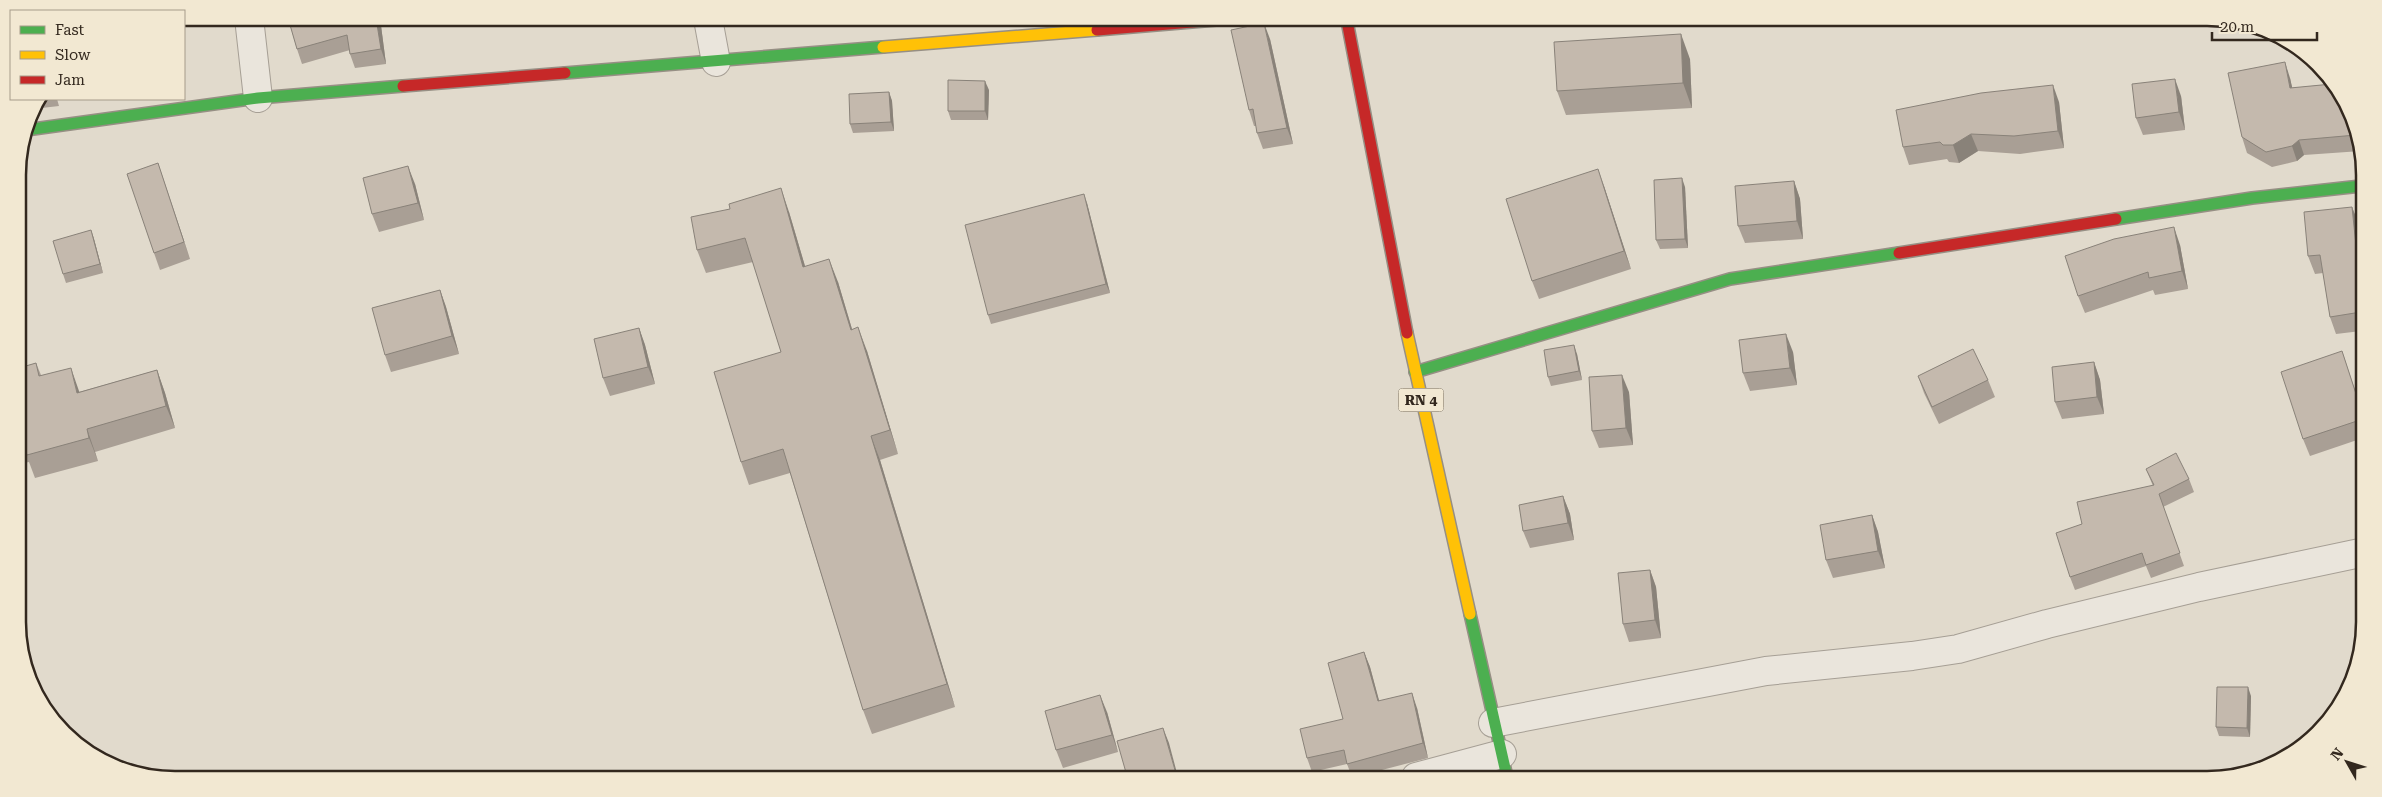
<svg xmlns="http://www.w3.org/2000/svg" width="2382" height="797" viewBox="0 0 2382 797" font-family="'Roboto Serif',serif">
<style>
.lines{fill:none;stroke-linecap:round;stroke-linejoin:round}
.street-casing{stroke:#a69f95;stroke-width:30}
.fast-casing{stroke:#968f84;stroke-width:14}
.slow-casing{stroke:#968f84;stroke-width:14}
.jam-casing{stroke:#968f84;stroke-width:14}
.street{stroke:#eae5dc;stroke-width:28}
.fast{stroke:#4caf50;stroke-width:11}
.slow{stroke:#ffc107;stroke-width:11}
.jam{stroke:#c62828;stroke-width:11}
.wall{fill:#a99f95}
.shaded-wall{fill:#898279}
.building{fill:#c4b9ad;stroke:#898279}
.labels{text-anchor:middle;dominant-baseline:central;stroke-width:5;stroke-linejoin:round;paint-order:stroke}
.shield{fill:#f2e8d2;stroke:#6c6254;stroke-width:1}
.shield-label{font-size:14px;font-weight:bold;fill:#33281e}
.rim{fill:none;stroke:#33281e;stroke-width:2.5}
</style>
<rect width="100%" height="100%" fill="#e1dacc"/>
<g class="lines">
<g class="street-casing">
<g id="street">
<polyline points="249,18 258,98"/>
<polyline points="708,19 716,62"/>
<polyline points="1493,723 1766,671 1912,656 1958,649 2047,624 2199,587 2360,553"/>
<polyline points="1416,777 1502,754"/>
</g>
</g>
<g class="fast-casing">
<g id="fast">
<polyline points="565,73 883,47"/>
<polyline points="26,130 258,98 403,86"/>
<polyline points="2116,219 2252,198 2361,186"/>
<polyline points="1415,372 1730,279 1899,253"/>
<polyline points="1470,614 1507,777"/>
</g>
</g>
<g class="slow-casing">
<g id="slow">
<polyline points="883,47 1097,30"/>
<polyline points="1407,333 1470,614"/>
</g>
</g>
<g class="jam-casing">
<g id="jam">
<polyline points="1347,21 1407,333"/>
<polyline points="1097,30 1216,20"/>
<polyline points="403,86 565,73"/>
<polyline points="1899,253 2116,219"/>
</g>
</g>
<use href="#street" class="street"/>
<use href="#fast" class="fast"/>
<use href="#slow" class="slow"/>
<use href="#jam" class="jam"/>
</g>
<g class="wall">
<polygon points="288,18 380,18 386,64 355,68 350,54 350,50 302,64 297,49"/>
<polygon points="1270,39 1293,144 1263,149 1257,133 1256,126 1254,126 1249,110"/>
<polygon points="1690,59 1692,108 1566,115 1557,91"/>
<polygon points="2290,78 2292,88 2332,84 2361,143 2361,151 2304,155 2297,161 2272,167 2247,153 2242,137"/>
<polygon points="989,90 988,120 951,120 948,111"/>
<polygon points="889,92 892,101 894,131 853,133 850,124"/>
<polygon points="2181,96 2185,130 2143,135 2136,118"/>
<polygon points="40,99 57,99 59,106 33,109"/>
<polygon points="2059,102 2064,148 2020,154 1978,151 1959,163 1949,162 1947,159 1909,165 1903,147"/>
<polygon points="158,163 190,259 160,270 154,253"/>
<polygon points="1794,181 1800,199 1803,239 1745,243 1738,226"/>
<polygon points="415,184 424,220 379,232 372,214"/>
<polygon points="1604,186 1631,269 1539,299 1532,281"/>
<polygon points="1685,187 1688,248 1660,249 1656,240"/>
<polygon points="1087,203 1110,293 991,324 988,315"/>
<polygon points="2352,207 2359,225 2361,249 2361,331 2336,334 2330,317 2323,273 2315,274 2308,256"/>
<polygon points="789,212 805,266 838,282 852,329 867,351 898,454 880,460 955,707 872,734 863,710 790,473 749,485 741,462 781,352 753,262 706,273 697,250"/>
<polygon points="91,230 94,239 103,273 66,283 63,274"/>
<polygon points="2180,245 2188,289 2155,295 2153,290 2085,313 2078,296"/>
<polygon points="440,290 446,307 459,354 391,372 385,355"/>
<polygon points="639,328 645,345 655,384 610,396 603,378"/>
<polygon points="2342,351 2360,405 2360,439 2310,456 2303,439"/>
<polygon points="1793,352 1797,385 1750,391 1743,373"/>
<polygon points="1577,354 1582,380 1551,386 1548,377"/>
<polygon points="2094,362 2100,380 2104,414 2062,419 2055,402"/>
<polygon points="36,363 41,375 79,392 157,370 165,393 175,428 95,452 98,461 35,478 29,462 19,464 19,368"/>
<polygon points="1918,376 1988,380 1995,397 1939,424 1924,393"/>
<polygon points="1629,392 1633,445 1599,448 1592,431"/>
<polygon points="2146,469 2189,479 2194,492 2163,507 2184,566 2151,578 2146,566 2075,590 2070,577 2153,486"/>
<polygon points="1563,496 1570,514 1574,540 1530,548 1523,531"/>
<polygon points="1872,515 1878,532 1885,568 1833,578 1826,560"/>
<polygon points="1650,570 1656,587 1661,638 1629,642 1623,624"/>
<polygon points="1364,652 1370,667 1379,701 1417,708 1428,758 1355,777 1352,777 1347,764 1312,772 1307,758 1343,719"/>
<polygon points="2251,696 2250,737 2219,736 2216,727"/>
<polygon points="1107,712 1118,752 1063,768 1056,750"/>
</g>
<g class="shaded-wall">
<polygon points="376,18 380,18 386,64 381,49"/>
<polygon points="1264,23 1270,39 1293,144 1287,128"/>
<polygon points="1681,34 1690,59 1692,108 1683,83"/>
<polygon points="2285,62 2290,78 2296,104 2290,88"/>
<polygon points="2175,79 2181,96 2185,130 2179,112"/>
<polygon points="985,81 989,90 988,120 985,111"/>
<polygon points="2053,85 2059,102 2064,148 2058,131"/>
<polygon points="889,92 892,101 894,131 891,122"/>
<polygon points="2355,132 2361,143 2361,151 2356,135"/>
<polygon points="1971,134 1978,151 1959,163 1953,145"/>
<polygon points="2299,140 2304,155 2297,161 2292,146"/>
<polygon points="158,163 190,259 184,242"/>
<polygon points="408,166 415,184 424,220 418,203"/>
<polygon points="1598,169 1604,186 1631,269 1624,251"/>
<polygon points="1682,178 1685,187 1688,248 1685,239"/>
<polygon points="1794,181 1800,199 1803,239 1797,221"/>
<polygon points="781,188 789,212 812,290 803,267"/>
<polygon points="1084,194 1087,203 1110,293 1106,284"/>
<polygon points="2352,207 2359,225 2361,249 2361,270 2357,255"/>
<polygon points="2174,227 2180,245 2188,289 2182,271"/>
<polygon points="91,230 94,239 103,273 100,264"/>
<polygon points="829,259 838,282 859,353 851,330"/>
<polygon points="440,290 446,307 459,354 452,336"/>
<polygon points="858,327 867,351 898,454 890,430"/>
<polygon points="639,328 645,345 655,384 648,367"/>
<polygon points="1786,334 1793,352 1797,385 1790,368"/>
<polygon points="1574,345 1577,354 1582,380 1579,371"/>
<polygon points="2094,362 2100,380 2104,414 2097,397"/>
<polygon points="71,368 79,391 86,415 77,393"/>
<polygon points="157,370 165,393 175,428 166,406"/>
<polygon points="1622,375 1629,392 1633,445 1626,428"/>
<polygon points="87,429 95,452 98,461 89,438"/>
<polygon points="871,436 880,460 955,707 947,684"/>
<polygon points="1563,496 1570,514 1574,540 1568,523"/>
<polygon points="1872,515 1878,532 1885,568 1878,551"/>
<polygon points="1650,570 1656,587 1661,638 1655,620"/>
<polygon points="1364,652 1370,667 1383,715 1378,701"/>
<polygon points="2248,687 2251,696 2250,737 2247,728"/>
<polygon points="1412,693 1417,708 1428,758 1423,743"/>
<polygon points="1100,695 1107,712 1118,752 1112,735"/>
<polygon points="1163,728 1169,743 1178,777 1177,777"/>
</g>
<g class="building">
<polygon points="288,18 376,18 381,49 350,54 347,35 297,49"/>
<polygon points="1264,23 1287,128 1257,133 1253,109 1249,110 1231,30"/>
<polygon points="1681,34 1683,83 1557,91 1554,42"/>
<polygon points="2285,62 2290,88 2332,84 2355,132 2356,135 2299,140 2292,146 2266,152 2242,137 2228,73"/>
<polygon points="2175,79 2179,112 2136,118 2132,84"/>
<polygon points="948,80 985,81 985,111 948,111"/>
<polygon points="2053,85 2058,131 2014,136 1971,134 1953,145 1943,145 1940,142 1903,147 1896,110 1981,93"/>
<polygon points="889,92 891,122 850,124 849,94"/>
<polygon points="158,163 184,242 154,253 127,174"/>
<polygon points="408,166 418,203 372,214 363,178"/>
<polygon points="1598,169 1624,251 1532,281 1506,199"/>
<polygon points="1682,178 1685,239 1656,240 1654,180"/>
<polygon points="1794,181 1797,221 1738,226 1735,186"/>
<polygon points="781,188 803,267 829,259 851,330 858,327 890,430 871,436 947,684 863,710 783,449 741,462 714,372 781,352 745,238 697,250 691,217 730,209 729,204"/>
<polygon points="1084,194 1106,284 988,315 965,225"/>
<polygon points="2352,207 2357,255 2358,255 2361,271 2361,312 2330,317 2320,255 2308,256 2304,212"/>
<polygon points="2174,227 2182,271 2149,278 2148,272 2078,296 2065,256 2114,239"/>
<polygon points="91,230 100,264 63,274 53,241"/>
<polygon points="440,290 452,336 385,355 372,308"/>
<polygon points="639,328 648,367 603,378 594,339"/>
<polygon points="1786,334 1790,368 1743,373 1739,340"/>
<polygon points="1574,345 1579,371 1548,377 1544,350"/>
<polygon points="1973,349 1988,380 1932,407 1918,376"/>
<polygon points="2342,351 2360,406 2360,420 2303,439 2281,372"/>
<polygon points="2094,362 2097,397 2055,402 2052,367"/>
<polygon points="36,363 39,376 71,368 77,393 157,370 166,406 87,429 89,438 27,455 22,439 19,439 19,368"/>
<polygon points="1622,375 1626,428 1592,431 1589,377"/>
<polygon points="2176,453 2189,479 2159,494 2180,553 2146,565 2142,553 2070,577 2056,533 2082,524 2077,502 2154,485 2146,469"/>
<polygon points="1563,496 1568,523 1523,531 1519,505"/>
<polygon points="1872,515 1878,551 1826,560 1820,525"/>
<polygon points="1650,570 1655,620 1623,624 1618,573"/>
<polygon points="1364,652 1378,701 1412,693 1423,743 1347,764 1344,750 1307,758 1300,729 1343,719 1328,663"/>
<polygon points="2217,687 2248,687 2247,728 2216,727"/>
<polygon points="1100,695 1112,735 1056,750 1045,711"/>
<polygon points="1163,728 1177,777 1127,776 1117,741"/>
</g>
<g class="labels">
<rect class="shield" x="1398.5" y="388.5" width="45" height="23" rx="4"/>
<g class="shield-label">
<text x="1421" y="400">RN 4</text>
</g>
</g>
<path d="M0 0H2382V797H0ZM175 26H2207A149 149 0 0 1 2356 175V622A149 149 0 0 1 2207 771H175A149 149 0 0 1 26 622V175A149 149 0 0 1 175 26Z" fill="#f2e8d2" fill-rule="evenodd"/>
<path class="rim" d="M175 26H2207A149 149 0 0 1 2356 175V622A149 149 0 0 1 2207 771H175A149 149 0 0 1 26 622V175A149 149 0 0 1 175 26Z"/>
<rect x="10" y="10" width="175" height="90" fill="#f2e8d2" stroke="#a69b8a"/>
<rect x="20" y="26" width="25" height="8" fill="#4caf50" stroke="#a69b8a"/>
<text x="55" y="35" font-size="15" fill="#33281e">Fast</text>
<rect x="20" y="51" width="25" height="8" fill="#ffc107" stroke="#a69b8a"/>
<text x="55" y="60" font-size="15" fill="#33281e">Slow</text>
<rect x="20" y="76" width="25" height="8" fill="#c62828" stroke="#a69b8a"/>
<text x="55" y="85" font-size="15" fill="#33281e">Jam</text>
<g transform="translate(2347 762) rotate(309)" stroke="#f2e8d2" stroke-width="4" paint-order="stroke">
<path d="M0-4L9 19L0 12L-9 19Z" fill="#33281e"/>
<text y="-8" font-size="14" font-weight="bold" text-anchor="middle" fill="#33281e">N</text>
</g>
<path d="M2212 32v8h105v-8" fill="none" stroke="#33281e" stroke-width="2.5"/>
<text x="2220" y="32" font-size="15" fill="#33281e" stroke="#f2e8d2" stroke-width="4" paint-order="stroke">20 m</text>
</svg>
